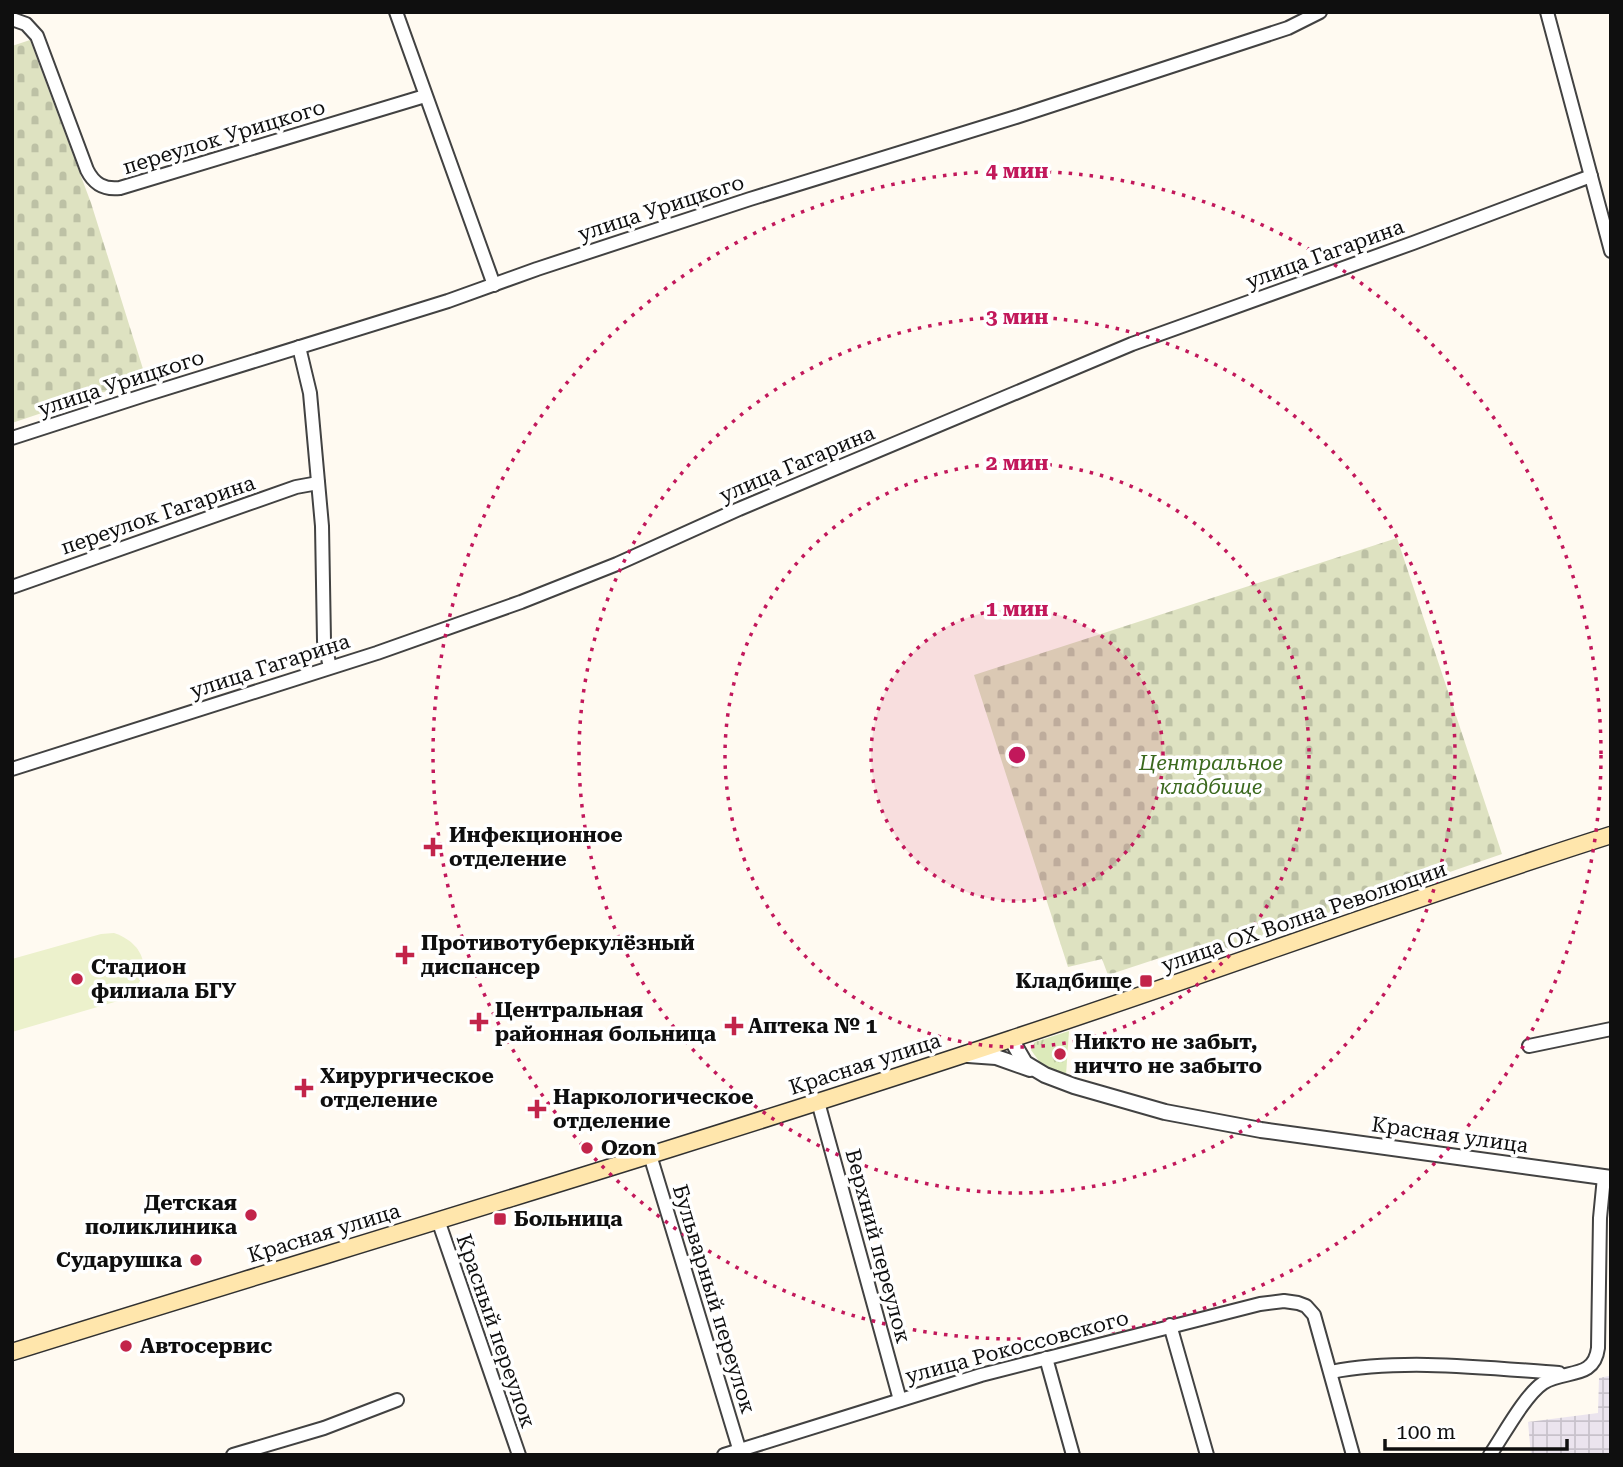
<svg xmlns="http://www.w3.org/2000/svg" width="1623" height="1467" viewBox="0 0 1623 1467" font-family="'Roboto Serif',serif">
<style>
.industrial{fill:url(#industrial-grid)}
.cemetery{fill:url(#cemetery-stones)}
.park{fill:url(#park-tufts)}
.pitch{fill:#ecf1cc}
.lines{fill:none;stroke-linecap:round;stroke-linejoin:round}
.minor-casing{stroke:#424242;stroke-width:16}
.tertiary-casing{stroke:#424242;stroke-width:18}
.secondary-casing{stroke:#313131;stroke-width:19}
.minor{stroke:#fff;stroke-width:12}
.tertiary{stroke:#fff;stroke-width:14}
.secondary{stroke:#ffe6ac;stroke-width:16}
.ring{fill:none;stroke:#c2185b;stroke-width:3.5;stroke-dasharray:3.5 7}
.poi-dot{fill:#c2244a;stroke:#fff;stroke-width:2.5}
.labels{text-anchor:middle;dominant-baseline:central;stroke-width:7;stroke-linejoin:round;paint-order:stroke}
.street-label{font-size:21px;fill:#0f0f0f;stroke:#fff}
.park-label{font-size:21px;font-style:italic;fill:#3b691e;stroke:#fff}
.poi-label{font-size:21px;font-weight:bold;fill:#0f0f0f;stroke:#fff;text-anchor:start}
.centre{fill:#c2185b;stroke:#fff;stroke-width:3.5}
.ring-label{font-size:21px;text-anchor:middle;font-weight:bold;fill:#c2185b;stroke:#fff;stroke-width:7;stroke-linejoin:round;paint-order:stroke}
</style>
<defs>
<pattern id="industrial-grid" width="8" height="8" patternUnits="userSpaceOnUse" patternTransform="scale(1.75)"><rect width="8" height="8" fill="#ebe4ee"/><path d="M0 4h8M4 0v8" fill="none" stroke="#c8c2cb"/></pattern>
<pattern id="cemetery-stones" width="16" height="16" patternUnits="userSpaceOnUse" patternTransform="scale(1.75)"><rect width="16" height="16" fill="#dee2c1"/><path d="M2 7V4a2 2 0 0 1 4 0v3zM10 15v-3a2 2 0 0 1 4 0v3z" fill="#bdc1a5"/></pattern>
<pattern id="park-tufts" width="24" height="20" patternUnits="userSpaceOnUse" patternTransform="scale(1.75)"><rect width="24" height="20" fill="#dceaba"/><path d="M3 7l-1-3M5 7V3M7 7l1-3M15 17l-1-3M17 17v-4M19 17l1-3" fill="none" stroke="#bcc89f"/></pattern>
</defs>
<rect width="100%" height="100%" fill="#fffaf1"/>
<polygon class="industrial" points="1609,1260 1611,1455 1531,1455 1528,1422 1598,1413 1599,1378 1609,1376"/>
<g class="cemetery">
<polygon points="30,40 91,203 143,369 140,380 12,423 12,46"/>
<polygon points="1397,538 1502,854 1203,957 1199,945 1108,975 1102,959 1068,967 974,675"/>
</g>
<polygon class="park" points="1069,1031 1066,1075 1041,1064 1031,1050 1035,1042"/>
<path class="pitch" d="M114 933C152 946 153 984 118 1001L12 1032V959L101 934Z"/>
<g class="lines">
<g class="minor-casing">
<g id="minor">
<polyline points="396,12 494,285"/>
<polyline points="1547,12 1611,251"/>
<path d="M12 19 26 24 37 36 87 170C94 184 104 190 120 188L425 96"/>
<polyline points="299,347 310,393 322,526 324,641 330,667"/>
<polyline points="12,438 145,395 448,301 537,269 750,199 1016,117 1288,28 1320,12"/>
<polyline points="12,587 296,487 318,483"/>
<polyline points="12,769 377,653 521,602 617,564 739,509 1132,344 1413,243 1591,176"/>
<polyline points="1529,1046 1611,1029"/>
<polyline points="818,1102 900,1400"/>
<polyline points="650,1155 741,1455"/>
<polyline points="438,1220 519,1455"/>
<polyline points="1170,1325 1207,1455"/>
<polyline points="1046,1358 1073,1455"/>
<path d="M1331 1372C1402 1358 1487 1368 1559 1373"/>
<polyline points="233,1455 324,1428 397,1400"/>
<polyline points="724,1455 981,1375 1260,1304 1284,1301 1298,1303 1306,1306 1314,1315 1353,1455"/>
<path d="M1490 1455C1503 1436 1525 1395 1543 1383 1565 1369 1594 1380 1598 1348L1600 1218 1604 1177"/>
</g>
</g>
<g class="tertiary-casing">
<g id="tertiary">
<polyline points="1011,1039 1025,1063 1045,1075 1074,1086 1165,1112 1261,1130 1611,1178"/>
<polyline points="968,1055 996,1057 1030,1069"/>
</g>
</g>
<g class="secondary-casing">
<path id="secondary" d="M12 1352C345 1248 680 1149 1011 1039 1212 973 1409 899 1611 835"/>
</g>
<use href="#minor" class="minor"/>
<use href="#tertiary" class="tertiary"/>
<use href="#secondary" class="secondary"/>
</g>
<circle cx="1017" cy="755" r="146" fill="#c2185b" fill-opacity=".12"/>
<g class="ring">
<circle cx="1017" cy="755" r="146"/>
<circle cx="1017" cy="755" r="292"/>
<circle cx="1017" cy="755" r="438"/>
<circle cx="1017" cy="755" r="584"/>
</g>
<g class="poi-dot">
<path d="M429.5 836.5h7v7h7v7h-7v7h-7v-7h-7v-7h7z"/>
<path d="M401.5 944.5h7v7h7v7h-7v7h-7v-7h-7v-7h7z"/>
<circle cx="77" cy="979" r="7"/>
<rect x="1139" y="974" width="14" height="14" rx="3.5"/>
<path d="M475.5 1011.5h7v7h7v7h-7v7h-7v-7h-7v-7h7z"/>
<path d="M730.5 1015.5h7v7h7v7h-7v7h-7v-7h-7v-7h7z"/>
<circle cx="1060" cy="1054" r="7"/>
<path d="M300.5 1077.5h7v7h7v7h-7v7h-7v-7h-7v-7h7z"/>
<path d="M533.5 1098.5h7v7h7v7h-7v7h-7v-7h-7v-7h7z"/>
<circle cx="587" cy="1148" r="7"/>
<circle cx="251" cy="1215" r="7"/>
<rect x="493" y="1212" width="14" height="14" rx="3.5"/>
<circle cx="196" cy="1260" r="7"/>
<circle cx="126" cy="1346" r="7"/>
</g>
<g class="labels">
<g class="street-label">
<text transform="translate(224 137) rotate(-17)">переулок Урицкого</text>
<text transform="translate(661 208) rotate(-18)">улица Урицкого</text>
<text transform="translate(1325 254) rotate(-20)">улица Гагарина</text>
<text transform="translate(121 383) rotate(-18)">улица Урицкого</text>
<text transform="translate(797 464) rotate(-23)">улица Гагарина</text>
<text transform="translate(158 515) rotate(-19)">переулок Гагарина</text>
<text transform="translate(270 666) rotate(-18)">улица Гагарина</text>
<text transform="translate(1304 917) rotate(-19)">улица ОХ Волна Революции</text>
<text transform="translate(865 1064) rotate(-18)">Красная улица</text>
<text transform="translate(1450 1135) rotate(8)">Красная улица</text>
<text transform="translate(324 1233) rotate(-17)">Красная улица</text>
<text transform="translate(878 1246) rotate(75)">Верхний переулок</text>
<text transform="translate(714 1299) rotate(73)">Бульварный переулок</text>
<text transform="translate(496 1331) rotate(71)">Красный переулок</text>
<text transform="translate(1017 1347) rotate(-15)">улица Рокоссовского</text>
</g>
<g class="park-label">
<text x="1211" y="763">Центральное<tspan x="1211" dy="24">кладбище</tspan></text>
</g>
<g class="poi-label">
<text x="449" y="835">Инфекционное<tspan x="449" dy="24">отделение</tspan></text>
<text x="421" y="943">Противотуберкулёзный<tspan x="421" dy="24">диспансер</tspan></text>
<text x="91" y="967">Стадион<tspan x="91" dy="24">филиала БГУ</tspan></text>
<text x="1132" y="981" text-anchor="end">Кладбище</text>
<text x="495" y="1010">Центральная<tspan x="495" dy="24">районная больница</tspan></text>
<text x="748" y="1026">Аптека № 1</text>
<text x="1074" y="1042">Никто не забыт,<tspan x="1074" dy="24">ничто не забыто</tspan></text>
<text x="320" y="1076">Хирургическое<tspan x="320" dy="24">отделение</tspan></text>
<text x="553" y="1097">Наркологическое<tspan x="553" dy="24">отделение</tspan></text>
<text x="601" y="1148">Ozon</text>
<text x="237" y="1203" text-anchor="end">Детская<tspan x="237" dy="24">поликлиника</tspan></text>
<text x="514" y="1219">Больница</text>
<text x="182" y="1260" text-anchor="end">Сударушка</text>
<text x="140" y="1346">Автосервис</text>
</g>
</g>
<circle cx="1017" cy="755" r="10" class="centre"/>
<g class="ring-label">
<text x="1017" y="178">4 мин</text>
<text x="1017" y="324">3 мин</text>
<text x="1017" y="470">2 мин</text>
<text x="1017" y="616">1 мин</text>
</g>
<rect width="1623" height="1467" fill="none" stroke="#0f0f0f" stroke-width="28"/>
<path d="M1385 1439v10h182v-10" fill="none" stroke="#0f0f0f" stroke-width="3.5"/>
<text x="1396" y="1439" font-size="21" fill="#0f0f0f" stroke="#ffffff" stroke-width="5" paint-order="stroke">100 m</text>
</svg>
